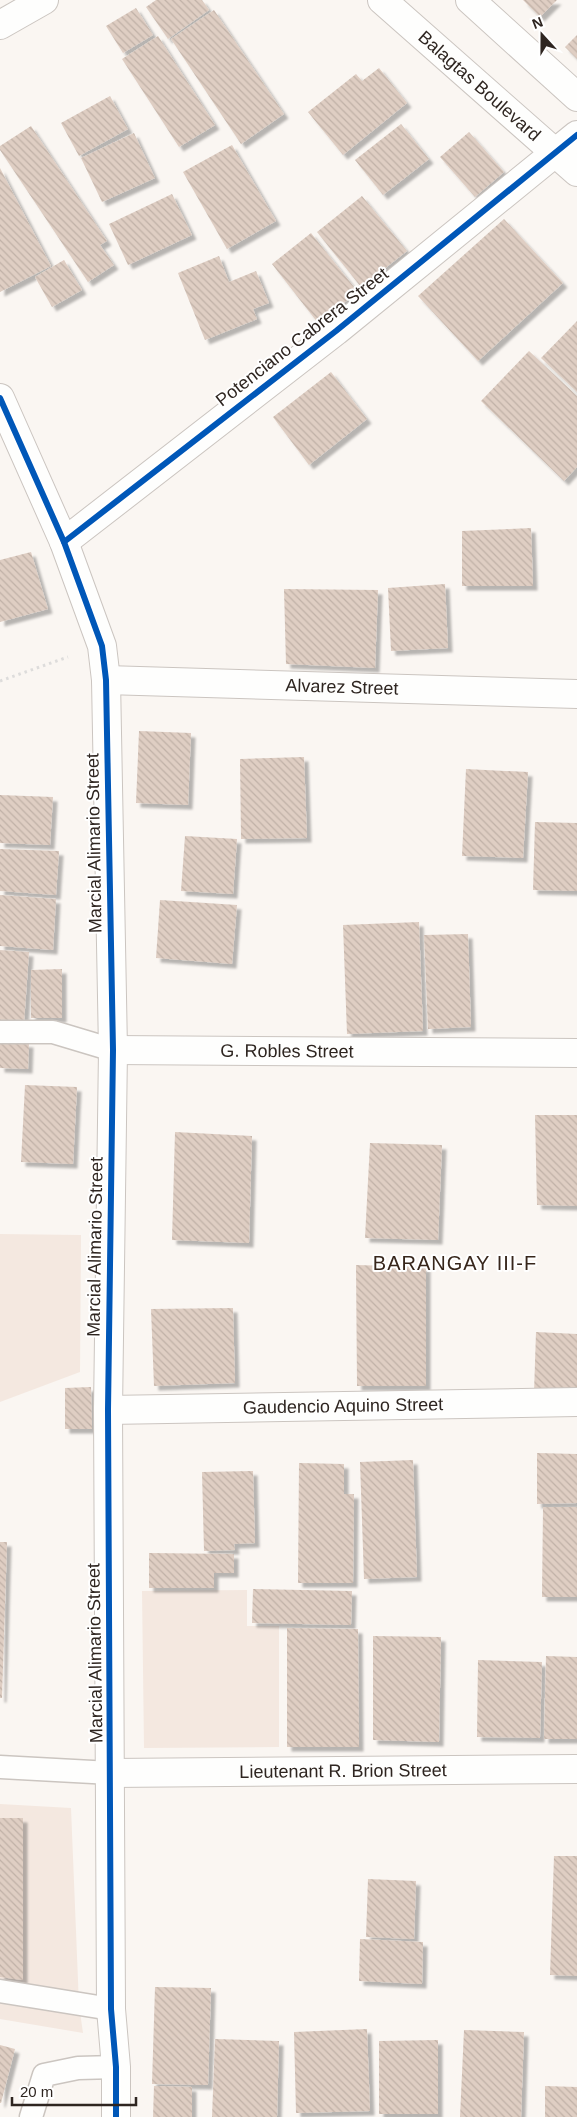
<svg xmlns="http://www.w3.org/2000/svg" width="577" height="2117" viewBox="0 0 577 2117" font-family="Helvetica,sans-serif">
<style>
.built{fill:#f4e8e0}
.building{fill:url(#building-back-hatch);filter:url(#shadow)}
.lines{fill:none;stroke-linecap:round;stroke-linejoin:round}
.service-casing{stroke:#cbc5c0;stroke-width:25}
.minor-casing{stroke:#cbc5c0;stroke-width:30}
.secondary-casing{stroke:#cbc5c0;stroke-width:30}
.path{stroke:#dddcdb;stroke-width:3;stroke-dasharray:2.5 4;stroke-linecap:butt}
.service{stroke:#fefefd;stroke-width:22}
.minor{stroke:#fefefd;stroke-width:28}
.secondary{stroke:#fefefd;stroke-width:28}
.cycleway-casing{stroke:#fff;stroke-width:9}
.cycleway{stroke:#0057b8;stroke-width:6}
.labels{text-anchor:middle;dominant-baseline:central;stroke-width:4;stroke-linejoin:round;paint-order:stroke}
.street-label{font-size:18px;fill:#2e2520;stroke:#fff}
.quarter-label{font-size:20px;letter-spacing:1px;fill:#37261b;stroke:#fff}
</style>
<defs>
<pattern id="building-back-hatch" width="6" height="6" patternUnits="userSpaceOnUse" patternTransform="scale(1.25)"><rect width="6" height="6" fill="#dfcec3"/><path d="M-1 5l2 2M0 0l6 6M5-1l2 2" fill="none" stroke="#c0b1a7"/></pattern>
<filter id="shadow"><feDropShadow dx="4.5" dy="4.5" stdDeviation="1" flood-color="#0004"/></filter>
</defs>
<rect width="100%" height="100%" fill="#faf6f2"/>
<g class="built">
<polygon points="0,1234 81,1235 80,1372 0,1402"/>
<polygon points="247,1590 247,1626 279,1626 279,1747 144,1748 142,1591"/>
<polygon points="0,1804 71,1808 79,2005 83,2033 0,2019"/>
</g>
<g class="building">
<polygon points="156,0 202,0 209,10 168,39 146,7"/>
<polygon points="523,0 557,0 540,17"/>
<polygon points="136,8 153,35 123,53 106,26"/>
<polygon points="214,10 284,114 241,144 171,39"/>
<polygon points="577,35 577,59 565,47"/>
<polygon points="158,36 215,125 179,147 122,59"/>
<polygon points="379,68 407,103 343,155 308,112 356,74 362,81"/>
<polygon points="110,96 128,129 79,156 61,123"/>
<polygon points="401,124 429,159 383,195 355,160"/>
<polygon points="31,126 107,241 100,245 114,265 88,282 0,150 0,146"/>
<polygon points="469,132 504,172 475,197 440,157"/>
<polygon points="134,133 155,178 102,202 81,158"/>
<polygon points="232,145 276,221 227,249 183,172"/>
<polygon points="0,168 51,266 0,292"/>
<polygon points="172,194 192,235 128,265 109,224"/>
<polygon points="362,196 407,251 361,287 317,232"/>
<polygon points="504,219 563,283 478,361 418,296"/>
<polygon points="311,233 358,292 318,323 272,264"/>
<polygon points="219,256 229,282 256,271 269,303 253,309 257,319 205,340 178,273"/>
<polygon points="64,260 82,290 52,307 35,277"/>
<polygon points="577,321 577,392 541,358"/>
<polygon points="529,351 577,396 577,467 564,481 481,401"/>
<polygon points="331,372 367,419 309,465 273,417"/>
<polygon points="531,528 533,586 462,586 462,531"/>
<polygon points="31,552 48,609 0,622 0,560"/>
<polygon points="445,584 448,648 391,651 388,588"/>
<polygon points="284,589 378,590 375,668 286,664"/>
<polygon points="139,731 191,733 188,805 136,803"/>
<polygon points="304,757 307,838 241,839 240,759"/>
<polygon points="466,769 528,772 523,858 462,856"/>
<polygon points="0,795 53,797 50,845 0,843"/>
<polygon points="535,822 577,823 577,891 533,890"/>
<polygon points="185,836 237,839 233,894 181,891"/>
<polygon points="0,849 59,851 56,895 0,891"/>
<polygon points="0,895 56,899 53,950 0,946"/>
<polygon points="160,900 237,905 232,964 156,958"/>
<polygon points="419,922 423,1031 347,1034 343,925"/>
<polygon points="468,934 471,1027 428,1029 424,935"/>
<polygon points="0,950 29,952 24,1023 0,1021"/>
<polygon points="62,969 62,1018 31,1018 31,970"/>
<polygon points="0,1042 29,1043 28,1069 0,1068"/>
<polygon points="25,1085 77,1087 73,1164 21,1162"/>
<polygon points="535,1115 577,1115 577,1206 537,1205"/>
<polygon points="175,1132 252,1136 249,1243 172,1240"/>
<polygon points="370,1143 442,1145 438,1240 365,1238"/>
<polygon points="356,1265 426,1267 426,1386 357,1386"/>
<polygon points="233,1308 235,1383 154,1386 151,1309"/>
<polygon points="536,1332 577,1334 577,1395 534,1393"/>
<polygon points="91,1387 92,1429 65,1429 65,1388"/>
<polygon points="537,1453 577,1454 577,1503 537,1504"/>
<polygon points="413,1460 417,1577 364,1579 360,1462"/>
<polygon points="299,1463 344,1464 344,1494 354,1494 353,1583 298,1583"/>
<polygon points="253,1471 255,1543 234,1544 235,1550 204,1551 202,1472"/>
<polygon points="543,1507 577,1507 577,1597 542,1597"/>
<polygon points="0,1542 7,1542 2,1698 0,1698"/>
<polygon points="149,1553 234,1554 234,1573 214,1573 214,1588 149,1588"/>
<polygon points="253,1589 352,1591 351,1625 252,1623"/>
<polygon points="287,1628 358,1629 359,1747 287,1747"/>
<polygon points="373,1636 441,1637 439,1742 373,1740"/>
<polygon points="546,1656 577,1657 577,1739 544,1739"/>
<polygon points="478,1660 542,1662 540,1738 477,1737"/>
<polygon points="0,1818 23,1818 23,1980 0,1977"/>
<polygon points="554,1856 577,1856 577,1976 550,1975"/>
<polygon points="368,1879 416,1881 414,1939 366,1937"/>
<polygon points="360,1939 423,1942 422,1984 359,1981"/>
<polygon points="155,1987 211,1988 208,2085 152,2084"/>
<polygon points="367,2029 370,2111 296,2113 294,2032"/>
<polygon points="464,2030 524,2032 521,2117 460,2117"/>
<polygon points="215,2039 279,2041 277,2117 212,2117"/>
<polygon points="438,2040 438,2114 379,2114 379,2041"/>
<polygon points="0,2045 15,2049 1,2103 0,2103"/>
<polygon points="154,2086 192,2087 192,2117 153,2117"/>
<polygon points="545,2086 577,2087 577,2117 545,2117"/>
</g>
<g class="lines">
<g class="service-casing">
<g id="service">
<polyline points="0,1032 53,1032 113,1050"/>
<polyline points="0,1767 111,1773"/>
<polyline points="0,1991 111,2009"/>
<polyline points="31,2117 44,2075 78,2068 116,2067"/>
</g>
</g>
<g class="minor-casing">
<g id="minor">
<polyline points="0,398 64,542 102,646 106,680 113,1050 108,1410 111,2009 116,2067 116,2117"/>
<polyline points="64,542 336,331 577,135"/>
<path id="s1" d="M106 680 577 694"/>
<path id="s2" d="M113 1050 577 1053"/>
<path id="s3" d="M108 1410 577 1402"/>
<path id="s4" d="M111 1773 577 1769"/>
</g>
</g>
<g class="secondary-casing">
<g id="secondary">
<path id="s5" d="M382 0 577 172"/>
<polyline points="470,0 577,97"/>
<polyline points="0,25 44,0"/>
</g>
</g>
<polyline class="path" points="0,681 68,657"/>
<use href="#service" class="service"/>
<use href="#minor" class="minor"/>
<use href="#secondary" class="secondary"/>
<g class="cycleway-casing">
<g id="cycleway">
<polyline points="0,398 64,542 102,646 106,680 113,1050 108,1410 111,2009 116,2067 116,2117"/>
<polyline points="64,542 336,331 577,135"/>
</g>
</g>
<use href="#cycleway" class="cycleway"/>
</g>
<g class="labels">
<g class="street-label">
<text stroke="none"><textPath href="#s5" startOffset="130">Balagtas Boulevard</textPath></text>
<text transform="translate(302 337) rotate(-38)">Potenciano Cabrera Street</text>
<text stroke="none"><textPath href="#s1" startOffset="236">Alvarez Street</textPath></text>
<text transform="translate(94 843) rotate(-91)">Marcial Alimario Street</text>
<text stroke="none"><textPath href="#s2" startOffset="174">G. Robles Street</textPath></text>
<text transform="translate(95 1247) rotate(-89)">Marcial Alimario Street</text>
<text stroke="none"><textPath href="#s3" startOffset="235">Gaudencio Aquino Street</textPath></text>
<text transform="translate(95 1653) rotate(-91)">Marcial Alimario Street</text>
<text stroke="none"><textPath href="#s4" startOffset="232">Lieutenant R. Brion Street</textPath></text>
</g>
<g class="quarter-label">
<text x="455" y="1263">BARANGAY III-F</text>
</g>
</g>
<g transform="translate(542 35) rotate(339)" stroke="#ffffff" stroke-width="4" paint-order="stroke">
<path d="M0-4L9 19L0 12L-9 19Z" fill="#2e2520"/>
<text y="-8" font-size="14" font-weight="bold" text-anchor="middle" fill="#2e2520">N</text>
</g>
<path d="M12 2097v8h124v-8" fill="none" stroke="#2e2520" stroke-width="2.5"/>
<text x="20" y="2097" font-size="15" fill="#2e2520" stroke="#ffffff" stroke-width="4" paint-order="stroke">20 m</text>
</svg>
